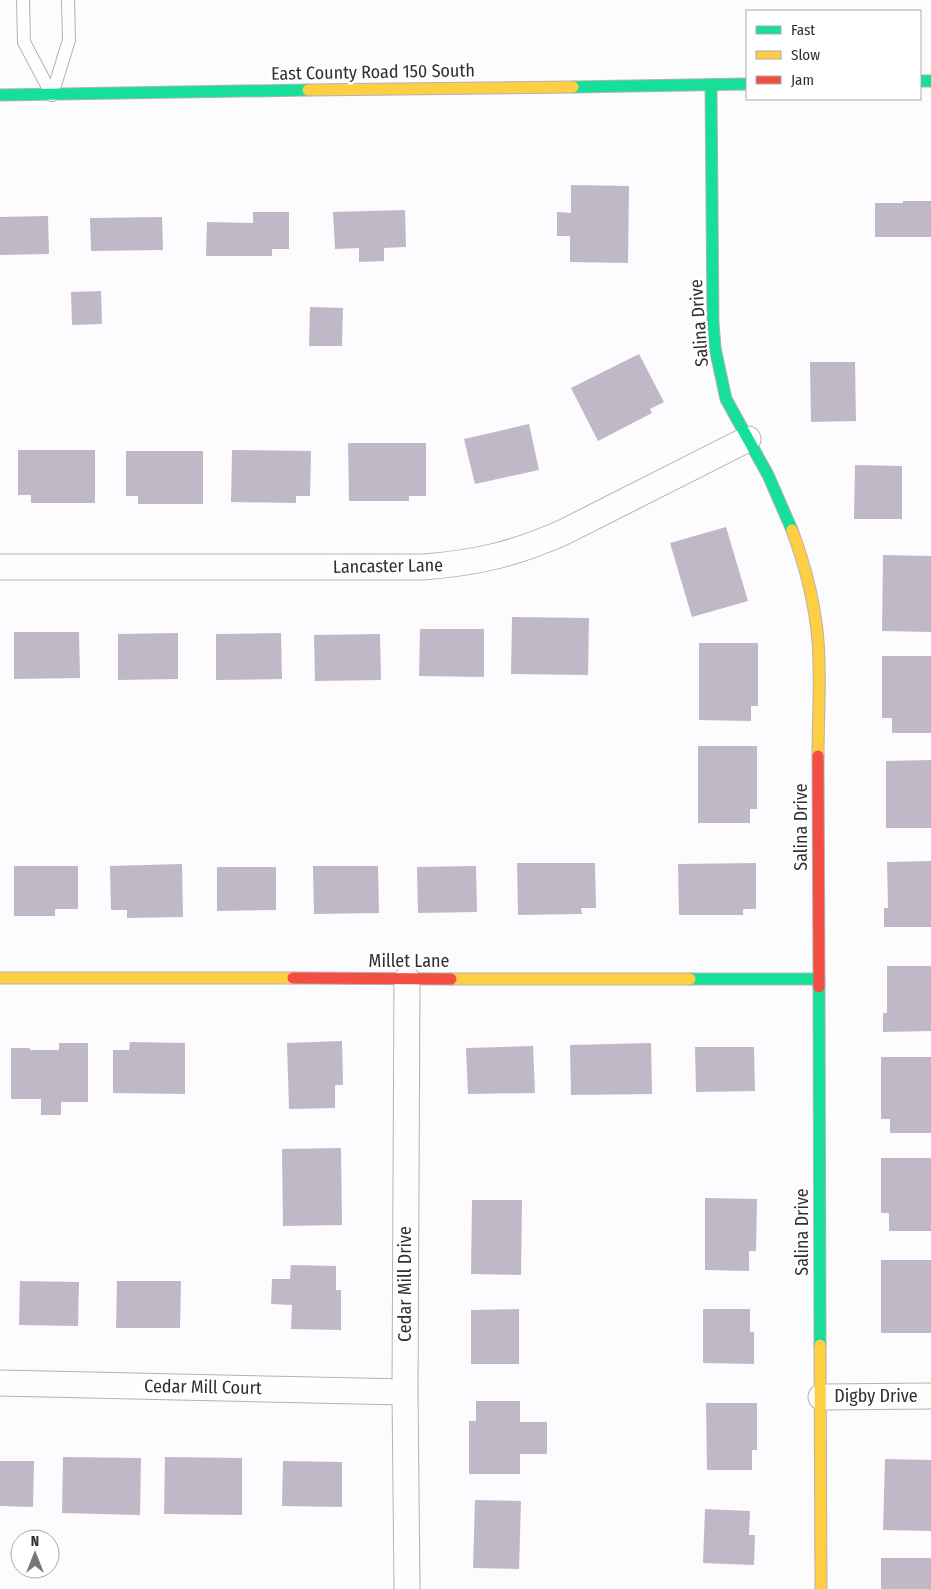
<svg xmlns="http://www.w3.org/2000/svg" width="931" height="1589" viewBox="0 0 931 1589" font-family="'Fira Sans Condensed',sans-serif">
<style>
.building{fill:#c1b8c7}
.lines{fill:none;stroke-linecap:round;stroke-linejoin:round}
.lane-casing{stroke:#b4b1b6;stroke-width:14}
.street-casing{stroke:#b4b1b6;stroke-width:27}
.fast-casing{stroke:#b4b1b6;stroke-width:13}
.slow-casing{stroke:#b4b1b6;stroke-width:13}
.jam-casing{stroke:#b4b1b6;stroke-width:13}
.lane{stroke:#fffeff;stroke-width:12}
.street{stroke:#fffeff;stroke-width:25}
.fast{stroke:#16e098;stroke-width:11}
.slow{stroke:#ffcf43;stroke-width:11}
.jam{stroke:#f24e42;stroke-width:11}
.labels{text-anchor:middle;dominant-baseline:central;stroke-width:5;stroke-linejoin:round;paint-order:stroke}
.street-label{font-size:18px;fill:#322e35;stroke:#fff}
</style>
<rect width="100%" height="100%" fill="#fcfbfd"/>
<g class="building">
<polygon points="571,185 629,186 628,263 570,262 570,236 557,236 557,212 571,213"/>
<polygon points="903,201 931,201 931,237 875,237 875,203 903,203"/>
<polygon points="405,210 406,247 384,248 384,261 359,262 359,248 335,249 333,212"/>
<polygon points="253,212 289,212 289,249 272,249 272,256 206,256 207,222 253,223"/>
<polygon points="48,216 49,254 0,255 0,217"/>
<polygon points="162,217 163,250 91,251 90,218"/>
<polygon points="101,291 102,324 72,325 71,292"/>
<polygon points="310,307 343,308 342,346 309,346"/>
<polygon points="639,354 664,402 650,409 652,413 598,441 571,388"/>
<polygon points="810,362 855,362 856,421 811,422"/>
<polygon points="529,424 539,470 475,484 464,439"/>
<polygon points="348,443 426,443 426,496 409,496 409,501 349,501"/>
<polygon points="18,450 95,450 95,503 31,503 31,495 18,495"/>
<polygon points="232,450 311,451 310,496 296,496 296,503 231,502"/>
<polygon points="126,451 203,451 203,504 138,504 138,496 126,496"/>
<polygon points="855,465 902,466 902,519 854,519"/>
<polygon points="726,527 748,601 692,617 670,543"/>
<polygon points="883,555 931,556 931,632 882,631"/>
<polygon points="512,617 589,618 588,675 511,674"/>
<polygon points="420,629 484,629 484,677 419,676"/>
<polygon points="14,632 79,632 80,678 14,679"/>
<polygon points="178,633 178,679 118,680 118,634"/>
<polygon points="281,633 282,679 216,680 216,634"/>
<polygon points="380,634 381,680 315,681 314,635"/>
<polygon points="699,643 758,643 758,706 751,706 751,721 699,720"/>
<polygon points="882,656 931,656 931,733 892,733 892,718 882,718"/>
<polygon points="698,746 757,746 757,809 750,809 750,823 698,823"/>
<polygon points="931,760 931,828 886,828 886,761"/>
<polygon points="931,861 931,927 884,927 884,908 888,908 887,862"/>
<polygon points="517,863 595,863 596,908 581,908 582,914 518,915"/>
<polygon points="756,863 756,909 743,909 743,915 679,915 678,864"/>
<polygon points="182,864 183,917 127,918 127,910 111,910 110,866"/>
<polygon points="14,866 78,866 78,909 55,909 55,916 14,916"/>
<polygon points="313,866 378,866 379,913 314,914"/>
<polygon points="476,866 477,912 418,913 417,867"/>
<polygon points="217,867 276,867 276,910 217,911"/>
<polygon points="887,966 931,966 931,1031 883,1032 883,1013 887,1013"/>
<polygon points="342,1041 343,1085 335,1085 335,1108 289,1109 287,1043"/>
<polygon points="130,1042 185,1043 185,1094 113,1093 113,1050 129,1050"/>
<polygon points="59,1043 88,1043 88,1102 61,1102 61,1115 41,1115 41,1099 11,1099 11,1048 30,1048 30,1050 59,1050"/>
<polygon points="651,1043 652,1094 571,1095 570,1045"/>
<polygon points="533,1046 535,1093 468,1094 466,1048"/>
<polygon points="695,1047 754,1047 755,1091 696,1092"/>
<polygon points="881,1057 931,1057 931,1133 890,1133 890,1119 881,1119"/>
<polygon points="341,1148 342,1225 283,1226 282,1149"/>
<polygon points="881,1158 931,1158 931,1231 889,1231 889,1213 881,1213"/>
<polygon points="705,1198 757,1199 756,1251 749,1251 749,1271 705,1270"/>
<polygon points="472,1200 522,1200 521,1275 471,1274"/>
<rect x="881" y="1260" width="50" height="73"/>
<polygon points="291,1265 336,1266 336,1290 341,1290 341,1330 291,1329 292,1305 271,1304 272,1279 290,1279"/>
<polygon points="20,1281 79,1282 78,1326 19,1325"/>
<polygon points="117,1281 181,1281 180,1328 116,1328"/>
<polygon points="519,1309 519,1364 471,1364 471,1310"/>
<polygon points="703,1309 750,1309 750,1332 754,1332 754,1364 703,1363"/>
<polygon points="476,1401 520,1401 520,1422 547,1422 547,1454 520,1454 520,1474 469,1474 469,1421 476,1421"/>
<polygon points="706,1403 757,1403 757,1450 752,1450 752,1470 707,1470"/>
<polygon points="63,1457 141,1458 140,1515 62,1513"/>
<polygon points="165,1457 242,1458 242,1515 164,1514"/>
<polygon points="885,1459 931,1460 931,1531 883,1530"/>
<polygon points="0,1461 34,1461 33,1507 0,1506"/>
<polygon points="283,1461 342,1462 342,1507 282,1506"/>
<polygon points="475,1500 521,1501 519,1569 473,1568"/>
<polygon points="705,1509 750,1511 749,1535 755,1535 754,1565 703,1563"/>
<rect x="881" y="1558" width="50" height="31"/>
</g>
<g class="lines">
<g class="lane-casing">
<g id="lane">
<polyline points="23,0 24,42 52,95"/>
<polyline points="52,95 69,40 68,0"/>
</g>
</g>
<g class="street-casing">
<g id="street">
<path d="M0 567H423C476 563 515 554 564 532L748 439"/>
<polyline points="407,979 405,1392 407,1589"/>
<polyline points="0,1383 405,1392"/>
<polyline points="821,1397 931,1396"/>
</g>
</g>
<g class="fast-casing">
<g id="fast">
<polyline points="920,81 931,81"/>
<polyline points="711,85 713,322 715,348 726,399 768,475 792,530"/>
<polyline points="573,87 747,84"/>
<polyline points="0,95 308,90"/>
<polyline points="690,979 819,979"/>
<polyline points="819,987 820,1345"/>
</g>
</g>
<g class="slow-casing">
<g id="slow">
<polyline points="308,90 573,87"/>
<path d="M792 530C805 565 815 604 818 641 821 679 818 718 818 756"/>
<polyline points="0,978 293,978"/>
<polyline points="451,979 690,979"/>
<polyline points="820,1345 821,1589"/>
</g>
</g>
<g class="jam-casing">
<g id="jam">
<polyline points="818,756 819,987"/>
<polyline points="293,978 451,979"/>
</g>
</g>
<use href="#lane" class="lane"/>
<use href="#street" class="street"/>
<use href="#fast" class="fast"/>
<use href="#slow" class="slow"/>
<use href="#jam" class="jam"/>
</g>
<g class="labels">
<g class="street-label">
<text transform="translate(373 72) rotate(-1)">East County Road 150 South</text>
<text transform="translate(699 323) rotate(-94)">Salina Drive</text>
<text transform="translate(388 566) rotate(-1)">Lancaster Lane</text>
<text transform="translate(801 827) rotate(-90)">Salina Drive</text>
<text x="409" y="961">Millet Lane</text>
<text transform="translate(802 1232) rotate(-90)">Salina Drive</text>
<text transform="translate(405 1284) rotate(-90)">Cedar Mill Drive</text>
<text transform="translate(203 1387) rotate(1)">Cedar Mill Court</text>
<text x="876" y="1396">Digby Drive</text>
</g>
</g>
<rect x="746" y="10" width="175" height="90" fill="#ffffff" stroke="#adabae"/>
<rect x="756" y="26" width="25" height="8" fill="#16e098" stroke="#adabae"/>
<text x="791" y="35" font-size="15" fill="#322e35">Fast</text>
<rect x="756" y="51" width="25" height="8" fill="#ffcf43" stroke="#adabae"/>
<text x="791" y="60" font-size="15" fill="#322e35">Slow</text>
<rect x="756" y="76" width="25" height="8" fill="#f24e42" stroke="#adabae"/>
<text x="791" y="85" font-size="15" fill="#322e35">Jam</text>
<g transform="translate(35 1554)"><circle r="24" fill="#ffffff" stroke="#adabae"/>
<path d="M0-4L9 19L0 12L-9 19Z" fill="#79767b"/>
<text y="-8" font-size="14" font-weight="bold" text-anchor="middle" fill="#322e35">N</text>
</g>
</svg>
